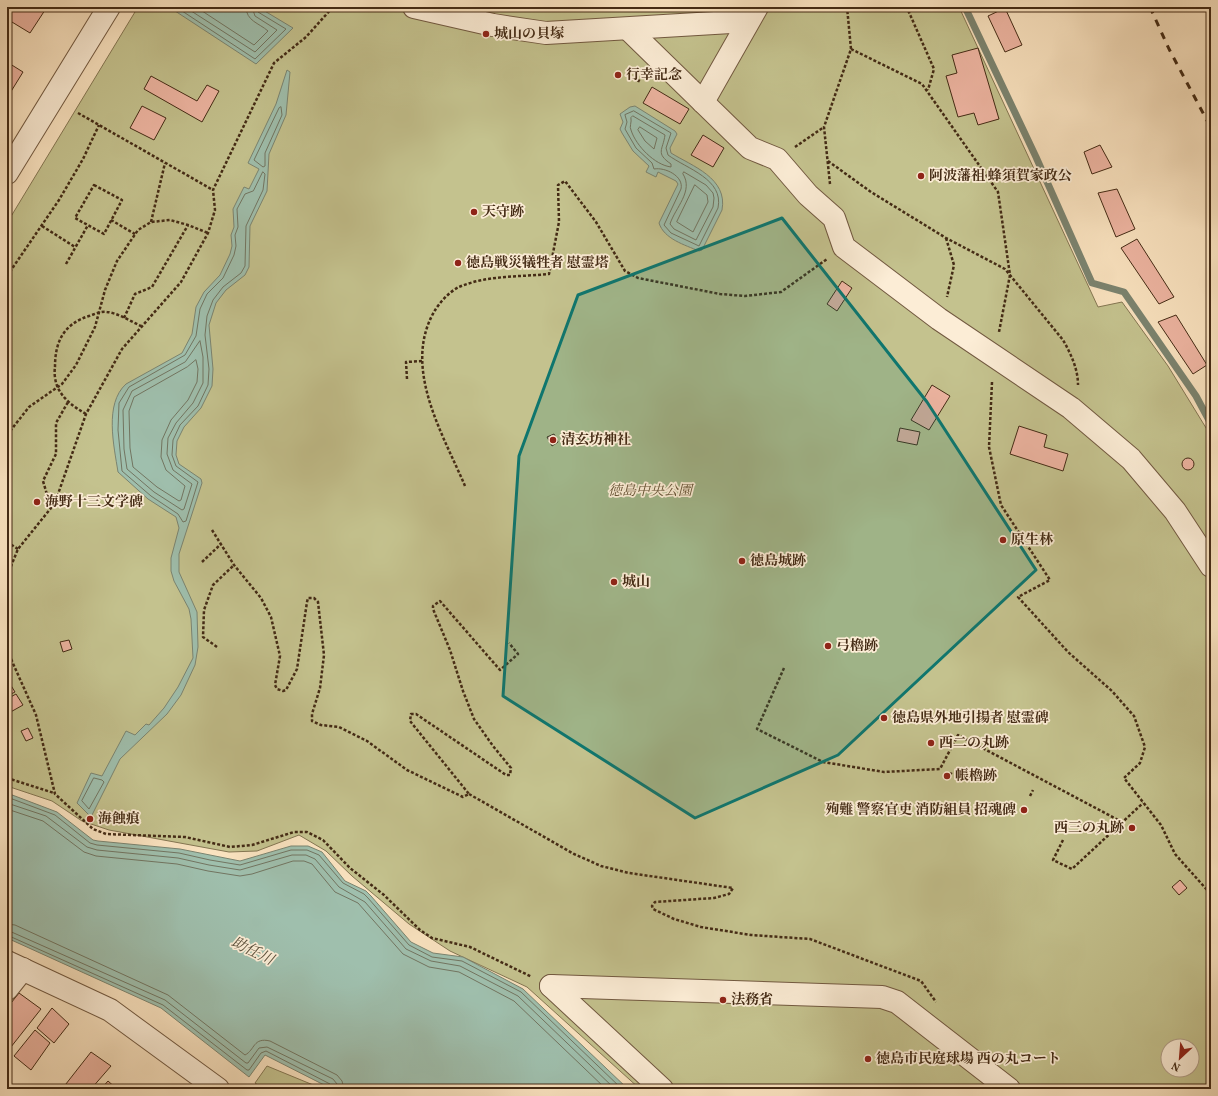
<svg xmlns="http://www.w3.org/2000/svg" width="1218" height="1096" viewBox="0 0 1218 1096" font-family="Vollkorn,'Noto Serif JP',serif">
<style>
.green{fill:#c4c28e;stroke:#847652;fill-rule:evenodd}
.water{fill:#9fbfad;stroke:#7b8470}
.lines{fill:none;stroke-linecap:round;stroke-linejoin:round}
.shore{stroke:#727561;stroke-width:1}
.stream{stroke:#7b8470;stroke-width:7}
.building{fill:#eeb5a2;stroke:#442b15}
.minor-casing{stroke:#725940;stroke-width:24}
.path{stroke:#442b15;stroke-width:2.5;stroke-dasharray:3 2;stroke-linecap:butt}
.minor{stroke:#fcedd6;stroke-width:22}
.rail{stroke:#442b15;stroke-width:3;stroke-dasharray:7 7;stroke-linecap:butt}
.marked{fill:#0f766e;fill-opacity:0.2;stroke:#0f766e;stroke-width:3;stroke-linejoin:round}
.poi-dot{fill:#8f2418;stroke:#fcedd6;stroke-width:1.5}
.labels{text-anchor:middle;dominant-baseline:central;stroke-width:3.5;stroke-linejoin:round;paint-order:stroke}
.poi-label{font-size:14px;font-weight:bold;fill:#442b15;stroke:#fcedd6;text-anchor:start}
.park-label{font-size:14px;font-style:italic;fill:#645133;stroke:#fcedd6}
.water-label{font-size:15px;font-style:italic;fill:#5b503b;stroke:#fcedd6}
</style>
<rect width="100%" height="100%" fill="#fae3c0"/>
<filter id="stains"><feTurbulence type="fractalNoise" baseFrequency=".005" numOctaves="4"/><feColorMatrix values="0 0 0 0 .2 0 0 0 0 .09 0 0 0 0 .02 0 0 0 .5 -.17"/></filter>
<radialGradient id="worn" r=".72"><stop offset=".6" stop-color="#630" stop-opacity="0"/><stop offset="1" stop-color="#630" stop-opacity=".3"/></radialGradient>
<g class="green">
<path d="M138 7H959L1098 307 1122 302 1168 366 1211 436V1089H640L527 987 450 951 409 924 352 876 326 851 299 835 257 851 229 852 109 830 82 821 52 801 7 786V223ZM1168 1046H1192V1070H1168Z"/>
<polygon points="267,1066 323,1089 264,1089 255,1083"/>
</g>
<g class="water">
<polygon points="169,7 258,7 293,28 256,64"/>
<path d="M287 70 290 72 286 115 269 154 267 191 250 226 249 267 245 275 226 290 216 303 209 325 213 369 212 386 201 408 184 427 177 441 176 455 179 464 201 479 202 483 179 554V572L197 612 198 647 195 665 181 695 167 714 120 759 91 817 77 803 91 773 102 776 126 731 135 735 146 724 149 725 164 708 178 687 193 658 191 619 189 609 174 581 171 571V558L179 528 176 517 148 499 118 472C114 446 104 404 126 384L182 353 192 334 196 307 204 292 220 275 230 254 232 246 231 235 234 227 233 209 244 187 249 189 259 169 248 163 276 104Z"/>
<path d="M635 106 675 131 677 134 670 148 671 153C692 166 728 178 722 210L702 250 699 251C685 245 664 239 659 223L678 184 676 181 658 172 656 177 646 172 649 166 633 151 622 133 620 129 623 122 620 114 630 107Z"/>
<polygon points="7,793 57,812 93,840 98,841 180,849 240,861 291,846 308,846 322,852 345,881 366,891 371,896 411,942 433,953 463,957 523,989 628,1089 332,1089 265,1055 249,1077 161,1008 7,938"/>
</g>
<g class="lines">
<g class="shore">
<polyline points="176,7 255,59 286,29 258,12 257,7"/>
<polyline points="185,7 255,52 277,30 255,16 252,7"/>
<path d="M196 7 254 45 268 31C259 23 246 21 246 7"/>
<polygon points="281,107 282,115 265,153 265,166 263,167 254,160 279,108"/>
<path d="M634 111 671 133 666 148 668 155C687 169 724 179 718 208L699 246 671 233 664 225 681 189C684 176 665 167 654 169L652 163 636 148 625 129 627 122 625 115Z"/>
<path d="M633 116 665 135C663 150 655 153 671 164V167C655 165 636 146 631 130 629 127 632 122 631 118Z"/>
<polygon points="640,127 657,138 654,149 645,141 638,130"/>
<polygon points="263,172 265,174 263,190 246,226 245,266 241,273 223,287 213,300 207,316 205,335 209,369 208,385 198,406 180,425 173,440 172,455 176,466 198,482 186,521 183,522 178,514 151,496 122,471 118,430 119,403 129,387 185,355 196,336 200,309 207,294 223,278 234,255 236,246 235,235 238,227 237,209 245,194 253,191"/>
<path d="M684 172 706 185 713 193 714 198 713 207 696 240 674 229 670 224C675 208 694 191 683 174Z"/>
<polygon points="695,185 707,195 708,202 693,232 677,222"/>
<polygon points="200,341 203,357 203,383 193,403 176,423 168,438 167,454 173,470 192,484 184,509 182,510 154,492 127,469 124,449 123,410 132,391 185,362"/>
<polygon points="196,360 198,369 197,382 188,400 171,420 162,440 161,457 166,470 185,486 181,500 179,501 157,487 133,467 130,448 129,411 134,397 187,367"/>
<polygon points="94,778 102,780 104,782 89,809 82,801"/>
<polyline points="7,797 55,815 90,843 97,845 179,853 210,860 240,865 291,850 307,850 319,855 343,883 364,894 368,898 409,945 432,957 462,961 521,992 622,1089"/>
<polyline points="7,803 46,816 87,847 97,850 178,858 209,865 240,870 292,855 306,855 315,859 339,887 365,902 406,949 431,961 460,966 518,996 615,1089"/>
<polyline points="7,809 43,821 84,852 96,856 177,864 208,871 240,876 252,874 293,861 304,861 312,864 335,892 358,903 403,954 429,967 459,972 514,1001 606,1089"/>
<path d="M7 924 15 925 168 995 245 1055C255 1050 253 1037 270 1041L337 1075 342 1081 344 1089"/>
<polyline points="7,930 165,1000 246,1063 248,1063 259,1048 267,1047 333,1079 337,1084 338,1089"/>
<polyline points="7,935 163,1005 247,1070 249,1070 261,1053 266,1051 330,1084 333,1089"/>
</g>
<polyline class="stream" points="965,7 1036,157 1092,283 1124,292 1196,396 1211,424"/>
</g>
<g class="building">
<polygon points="7,7 47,7 30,33 7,19"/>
<polygon points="1005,8 1022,45 1005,52 988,16"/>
<polygon points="978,48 999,119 978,125 974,113 958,117 946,76 957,73 952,55"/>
<polygon points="7,62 23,72 7,98"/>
<polygon points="151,76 197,101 207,85 219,91 202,122 144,89"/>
<polygon points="652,87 689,109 680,124 643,103"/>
<polygon points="142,106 166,118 154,140 130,128"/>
<polygon points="703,135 724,148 713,167 691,155"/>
<polygon points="1100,145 1112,167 1092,174 1084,152"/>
<polygon points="1117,189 1135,229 1116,237 1098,193"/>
<polygon points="1137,239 1174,297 1159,304 1121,248"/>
<polygon points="842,281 852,288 837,311 827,304"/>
<polygon points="1176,315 1207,365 1193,374 1158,322"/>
<polygon points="932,385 950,396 929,430 911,420"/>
<polygon points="1019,426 1047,435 1044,447 1068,454 1063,471 1010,454"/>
<polygon points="900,428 920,432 917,445 897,441"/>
<polygon points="554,434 558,442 552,446 547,437"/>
<circle cx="1188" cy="464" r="6"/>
<polygon points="69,640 72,649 63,652 60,642"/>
<polygon points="7,679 15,692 7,696"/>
<polygon points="16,694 23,705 7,714 7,699"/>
<polygon points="28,728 33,738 26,741 21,731"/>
<polygon points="1180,880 1187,888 1179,895 1172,887"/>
<polygon points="19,993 41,1009 7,1052 7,1008"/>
<polygon points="52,1008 69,1024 54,1043 37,1028"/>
<polygon points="35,1030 50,1043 31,1070 14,1056"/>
<polygon points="91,1052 111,1066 91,1089 62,1089"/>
<polygon points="108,1081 117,1089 101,1089"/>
</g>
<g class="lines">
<g class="minor-casing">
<g id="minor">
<polyline points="414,7 493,25 546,33 748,21"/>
<polyline points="628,29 750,148 777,159 808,195 834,218 844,247 939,319 1071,408 1131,459 1175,511 1211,566"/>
<polyline points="703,102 757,7"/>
<polyline points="7,173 109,7"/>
<polyline points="7,962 110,1010 218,1089"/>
<polyline points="551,986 882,997 897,1002 1009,1089"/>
<polyline points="551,986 662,1089"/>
<polyline points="7,989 23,969"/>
</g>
</g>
<g class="path">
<polyline points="905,7 908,10 934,69 928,90"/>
<polyline points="851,49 922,84 998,192 1010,275 999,332"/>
<polyline points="638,82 640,78"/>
<polyline points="78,113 213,190"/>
<polyline points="795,147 824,127"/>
<path d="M828 161 871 192 946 238 1005 269 1063 340C1071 354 1078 369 1078 385"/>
<polyline points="830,184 824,127 851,49 847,7"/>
<polygon points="94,185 122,200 104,234 75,218"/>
<polyline points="111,220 135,234"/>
<polyline points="151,222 165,163"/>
<polyline points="42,226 75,247"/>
<polyline points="946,238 954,265 947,297"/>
<polyline points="66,264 88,225"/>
<polyline points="7,276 59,200 83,159 99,125"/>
<polyline points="124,318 135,294 152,287 188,225"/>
<polyline points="407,379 406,362 422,361"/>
<polyline points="992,382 989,447 1001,505 1050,580 1018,597 1068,652 1112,691 1134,716 1145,747 1140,763 1124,778 1161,825 1175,854 1208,891"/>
<path d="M86 414C74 407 64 400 58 388 55 382 54 373 55 367 55 341 64 324 89 316 95 314 101 311 107 312 118 313 130 321 141 326"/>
<polyline points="7,435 29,407 62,384 76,365 95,327 105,290 117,261 138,230 151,222 170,220 188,225 208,233"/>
<path d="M465 486C443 434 402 368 434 312 439 303 450 291 459 287 487 275 520 277 549 274L559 222 558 185 565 181 596 222 625 271 638 278 720 294 745 296 781 292 827 259"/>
<polyline points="51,508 43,481 56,454 56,423 68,402"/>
<polyline points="212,530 234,565 261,598 271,617 280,656 275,685 277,689 283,691 286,690 297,669 307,602 308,598 314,598 318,602 324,655 320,688 312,714 312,721 321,725 339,727 367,741 407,770 463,797 469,794 410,721 411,714 416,714 506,775 510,775 511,768 493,746 474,719 463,691 450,650 433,609 433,606 440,601 500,670 518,654 509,643"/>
<polyline points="7,542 18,549"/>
<polyline points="202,562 221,544"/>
<polyline points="7,576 18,549 51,508 57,497 86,414 122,349 181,282 208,233 215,210 213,190 274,63 306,37 333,7"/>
<polyline points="217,647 203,637 204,610 213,585 234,565"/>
<polyline points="7,650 36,715 55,794 93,829 106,834 185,837 230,847 252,845 294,832 307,832 323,840 350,868 384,895 420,930 432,938 470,947 532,977"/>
<polyline points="784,668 757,729 823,762 884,772 940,769 958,735 1122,822"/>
<polyline points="950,773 952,774"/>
<polyline points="7,778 54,793"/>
<polyline points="469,794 574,854 601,866 629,873 733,888 729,894 714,898 655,902 652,906 653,909 674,919 701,927 751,935 810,939 921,981 936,1002"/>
<polyline points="1030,796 1033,790"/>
<polyline points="1063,840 1053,860 1072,869 1143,803"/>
</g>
<use href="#minor" class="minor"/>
<polyline class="rail" points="1150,7 1169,49 1211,128"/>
</g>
<path class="marked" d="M782 218 927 402 1036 570 838 755 695 818 503 696 519 456 578 295Z"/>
<g class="poi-dot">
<circle cx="486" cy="34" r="4"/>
<circle cx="618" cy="75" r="4"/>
<circle cx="921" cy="176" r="4"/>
<circle cx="474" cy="212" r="4"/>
<circle cx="458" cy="263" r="4"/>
<circle cx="553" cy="440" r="4"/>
<circle cx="37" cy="502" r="4"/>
<circle cx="1003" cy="540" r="4"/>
<circle cx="742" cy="561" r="4"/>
<circle cx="614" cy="582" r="4"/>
<circle cx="828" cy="646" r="4"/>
<circle cx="884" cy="718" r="4"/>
<circle cx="931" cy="743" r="4"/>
<circle cx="947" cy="776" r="4"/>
<circle cx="1024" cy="810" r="4"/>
<circle cx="90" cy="819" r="4"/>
<circle cx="1132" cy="828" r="4"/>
<circle cx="723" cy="1000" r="4"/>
<circle cx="868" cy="1059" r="4"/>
</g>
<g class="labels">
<g class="poi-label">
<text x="494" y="34">城山の貝塚</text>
<text x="626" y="75">行幸記念</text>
<text x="929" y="176">阿波藩祖 蜂須賀家政公</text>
<text x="482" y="212">天守跡</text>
<text x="466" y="263">徳島戦災犠牲者 慰霊塔</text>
<text x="561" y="440">清玄坊神社</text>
<text x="45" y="502">海野十三文学碑</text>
<text x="1011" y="540">原生林</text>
<text x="750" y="561">徳島城跡</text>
<text x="622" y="582">城山</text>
<text x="836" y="646">弓櫓跡</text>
<text x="892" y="718">徳島県外地引揚者 慰霊碑</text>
<text x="939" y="743">西二の丸跡</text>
<text x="955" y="776">帳櫓跡</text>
<text x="1016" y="810" text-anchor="end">殉難 警察官吏 消防組員 招魂碑</text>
<text x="98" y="819">海蝕痕</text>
<text x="1124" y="828" text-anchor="end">西三の丸跡</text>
<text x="731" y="1000">法務省</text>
<text x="876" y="1059">徳島市民庭球場 西の丸コート</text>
</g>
<g class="park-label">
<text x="650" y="491">徳島中央公園</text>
</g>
<g class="water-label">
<text transform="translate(252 952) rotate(26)">助任川</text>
</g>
</g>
<rect width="1218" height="1096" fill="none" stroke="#fae3c0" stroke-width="24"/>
<rect x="8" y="8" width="1202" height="1080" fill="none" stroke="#442b15" stroke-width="2"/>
<rect x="12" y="12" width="1194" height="1072" fill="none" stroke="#442b15"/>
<g transform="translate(1180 1058) rotate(206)"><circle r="19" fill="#fcedd6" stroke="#b29f89"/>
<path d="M0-3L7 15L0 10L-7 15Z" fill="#8f2418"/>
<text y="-6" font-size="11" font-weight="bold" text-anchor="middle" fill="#442b15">N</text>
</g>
<rect width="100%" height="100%" filter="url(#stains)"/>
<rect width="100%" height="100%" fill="url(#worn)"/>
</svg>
